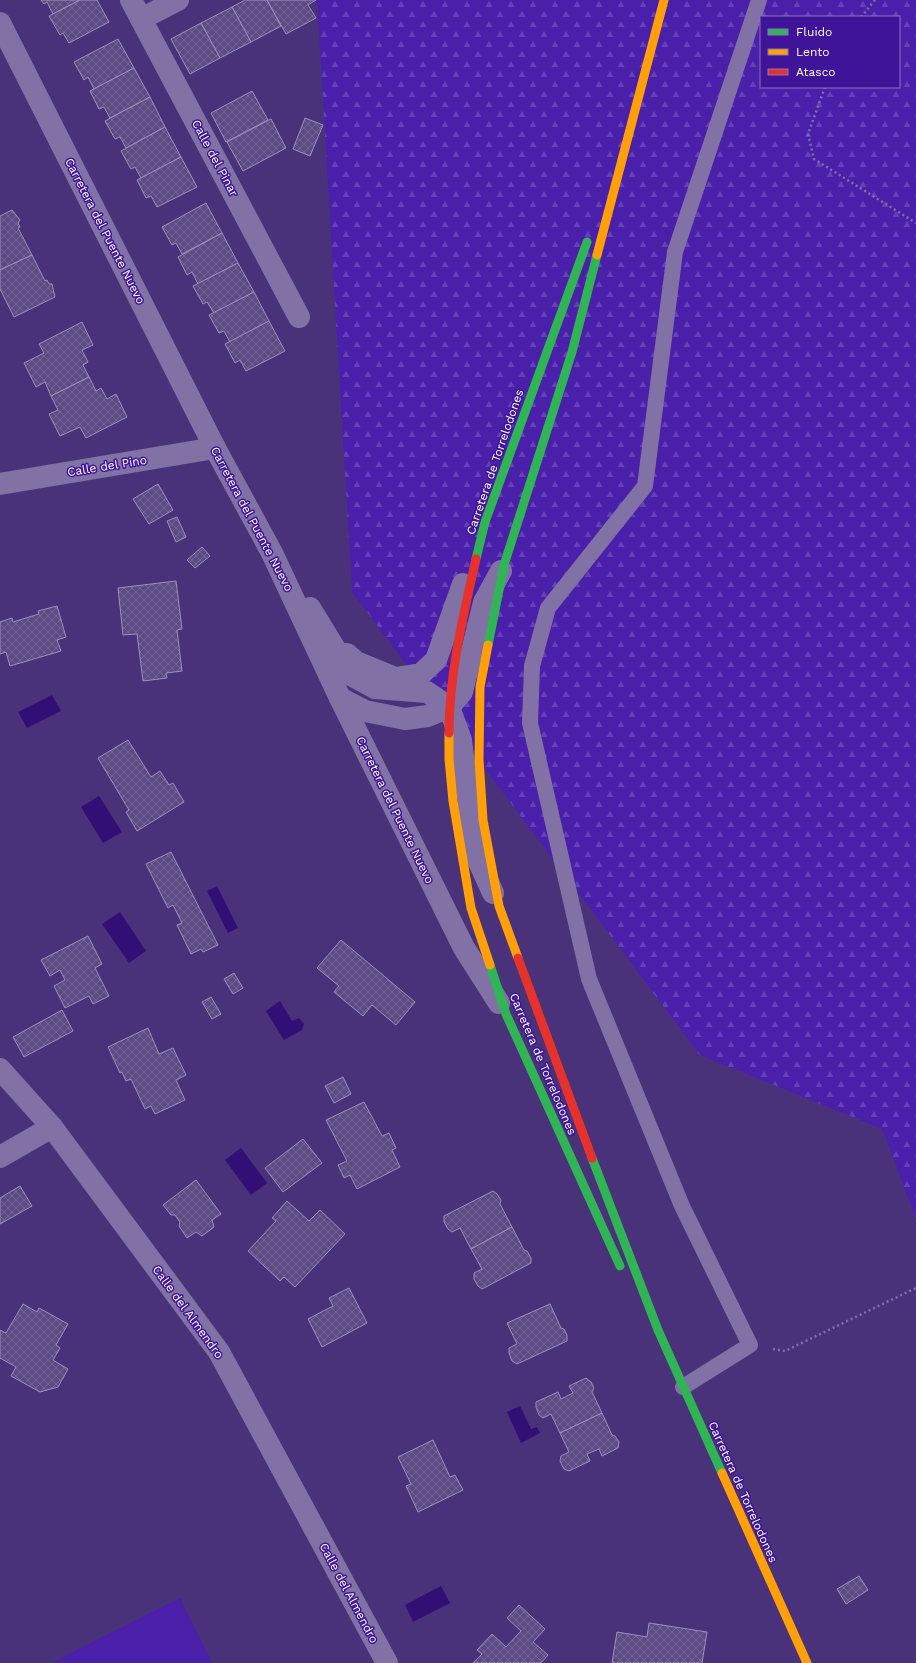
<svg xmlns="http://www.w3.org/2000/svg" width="916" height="1663" viewBox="0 0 916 1663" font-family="'Work Sans',sans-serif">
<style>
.forest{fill:url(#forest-firs);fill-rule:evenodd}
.park{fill:#4a1faa}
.water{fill:#310f75}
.building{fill:url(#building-cross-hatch);stroke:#9e90ba}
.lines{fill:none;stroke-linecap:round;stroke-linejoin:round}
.path{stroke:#8171a5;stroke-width:2.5;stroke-dasharray:2 3;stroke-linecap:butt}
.lane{stroke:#8171a5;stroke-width:16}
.street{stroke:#8171a5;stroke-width:22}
.fast{stroke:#30b455;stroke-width:9}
.slow{stroke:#ff9f0a;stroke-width:9}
.jam{stroke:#e5322d;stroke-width:9}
.labels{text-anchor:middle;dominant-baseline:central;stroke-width:3;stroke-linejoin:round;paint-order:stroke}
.street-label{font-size:12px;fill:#fff;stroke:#3f1498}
</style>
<defs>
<pattern id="forest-firs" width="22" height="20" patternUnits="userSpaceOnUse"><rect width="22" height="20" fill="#4a1faa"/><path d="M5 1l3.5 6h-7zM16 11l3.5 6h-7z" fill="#6541b7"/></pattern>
<pattern id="building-cross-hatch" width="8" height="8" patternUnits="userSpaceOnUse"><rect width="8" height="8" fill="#5d4a84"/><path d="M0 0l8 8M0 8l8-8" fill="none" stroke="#756596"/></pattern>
</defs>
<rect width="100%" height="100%" fill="#4a327a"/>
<path class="forest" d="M317 0H916V1219L882 1129 700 1055 352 592ZM761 17H899V87H761Z"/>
<polygon class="park" points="180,1598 212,1663 51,1663"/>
<g class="water">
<polygon points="52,695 61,711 27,728 18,712"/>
<polygon points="99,796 122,832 103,843 81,807"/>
<polygon points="217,886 238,928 228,933 207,891"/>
<polygon points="120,912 146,951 129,963 102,924"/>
<polygon points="280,1001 292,1021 299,1018 304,1024 302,1030 284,1040 266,1011"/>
<polygon points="241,1148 267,1183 251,1195 225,1160"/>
<polygon points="520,1406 531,1429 537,1427 540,1433 521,1443 507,1412"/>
<polygon points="441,1586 450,1603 413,1622 405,1605"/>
</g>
<g class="building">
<polygon points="41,0 80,0 53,14 47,2 44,4"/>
<polygon points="80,0 97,0 109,22 69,43 63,33 60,35 49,16"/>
<polygon points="245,0 267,0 281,26 251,42 232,7"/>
<polygon points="267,0 316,0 308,5 316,18 286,34"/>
<polygon points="232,7 251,42 220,58 201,23"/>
<polygon points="201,23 220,58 190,74 171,39"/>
<polygon points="118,39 134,68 94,89 88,77 84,80 74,62"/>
<polygon points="134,68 150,97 110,118 104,107 99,109 90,91"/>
<polygon points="252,91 268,120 226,142 211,113"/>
<polygon points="150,97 165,127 126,148 120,137 115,139 105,121"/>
<polygon points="305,118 323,125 310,156 293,149"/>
<polygon points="271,119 286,148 243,171 227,142"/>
<polygon points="165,127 181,157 141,178 135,167 131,169 121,151"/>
<polygon points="181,157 197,187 157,207 151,196 146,198 137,180"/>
<polygon points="206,203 222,233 182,254 176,243 172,245 162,227"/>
<polygon points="12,210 20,220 18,223 20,227 18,228 32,255 0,270 0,216"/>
<polygon points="222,233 238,263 198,284 192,272 187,275 178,257"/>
<polygon points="32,255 45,281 47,280 49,284 52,284 55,297 14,317 0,289 0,270"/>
<polygon points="238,263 254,292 214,313 207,302 203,304 193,286"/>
<polygon points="254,292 269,321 230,342 224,331 219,333 209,315"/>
<polygon points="269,321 285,351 246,371 240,360 235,363 225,344"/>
<polygon points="82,322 93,345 82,350 88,362 83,365 89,377 51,396 45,382 36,387 24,363 44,353 39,344"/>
<polygon points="89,377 96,391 101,388 107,399 116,394 127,417 86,438 80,427 60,436 49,414 58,410 51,396"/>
<polygon points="158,484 173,510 149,524 133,499"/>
<polygon points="177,517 186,537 176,542 167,521"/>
<polygon points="202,547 210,556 195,568 187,560"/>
<polygon points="176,581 182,629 177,630 182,671 166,673 167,678 143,681 137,634 123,635 118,588"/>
<polygon points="57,606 66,637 57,640 61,651 10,666 6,652 0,654 0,622 12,618 13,622 39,614 38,611"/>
<polygon points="128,740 151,777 160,771 169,785 173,783 184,802 137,831 126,812 129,810 98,758"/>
<polygon points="171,852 218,945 203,952 201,949 191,954 177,925 182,923 173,905 168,908 146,864"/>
<polygon points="88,936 102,964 95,968 109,996 93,1004 89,996 65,1008 54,986 65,980 60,970 50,976 41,960"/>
<polygon points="341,940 415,1002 396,1025 372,1005 363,1016 334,992 339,986 317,968"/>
<polygon points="234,973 243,988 233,994 224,979"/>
<polygon points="211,997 221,1014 212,1019 202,1002"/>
<polygon points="62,1010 73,1031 24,1057 13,1037"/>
<polygon points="148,1028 159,1054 173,1048 186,1075 176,1080 185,1100 155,1114 151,1106 145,1109 131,1079 126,1081 122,1072 120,1073 108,1047"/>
<polygon points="343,1077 351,1094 334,1103 325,1086"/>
<polygon points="364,1102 382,1136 389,1133 396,1148 392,1150 400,1167 357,1189 350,1175 344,1178 338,1165 347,1161 326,1120"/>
<polygon points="303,1139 322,1163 283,1192 265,1168"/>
<polygon points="196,1180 221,1214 212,1220 214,1227 202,1236 196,1232 187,1238 179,1226 180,1222 175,1215 171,1215 163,1205"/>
<polygon points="20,1186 32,1206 0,1224 0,1198"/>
<polygon points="493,1191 497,1194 501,1200 500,1204 512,1227 471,1249 460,1228 452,1232 448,1229 444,1222 444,1216"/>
<polygon points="287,1201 309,1221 320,1210 345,1234 295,1287 284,1277 280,1281 248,1251 276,1221 272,1218"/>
<polygon points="512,1227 524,1250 527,1251 531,1258 531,1263 482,1289 478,1286 474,1279 474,1273 482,1269 471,1249"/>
<polygon points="349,1288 367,1323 322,1347 308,1319 333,1306 329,1298"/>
<polygon points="23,1304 37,1312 39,1308 68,1324 56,1345 60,1348 53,1360 68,1369 58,1387 40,1392 11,1376 16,1367 0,1358 0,1330 6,1333"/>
<polygon points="550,1304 561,1328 564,1329 567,1335 567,1341 517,1364 512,1361 509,1353 509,1348 517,1344 507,1323"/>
<polygon points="586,1378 591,1382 594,1388 592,1392 602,1413 560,1433 551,1414 543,1418 539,1415 536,1407 536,1402 558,1392 561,1399 573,1393 569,1386"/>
<polygon points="602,1413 612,1435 615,1436 619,1442 618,1448 602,1456 599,1449 587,1454 590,1461 569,1471 564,1469 560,1461 561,1456 569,1452 560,1433"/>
<polygon points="433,1440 450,1477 455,1475 463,1490 418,1512 406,1486 411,1484 398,1457"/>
<polygon points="859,1576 868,1590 846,1604 837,1589"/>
<polygon points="519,1605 545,1629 533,1642 548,1655 541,1663 473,1663 482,1654 477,1650 492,1634 506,1647 521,1631 507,1618"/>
<polygon points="649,1623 707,1632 702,1663 612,1663 617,1632 647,1637"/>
</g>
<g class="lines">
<g class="path">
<polyline points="861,17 875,0"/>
<polyline points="825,87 808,134 814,159 916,223"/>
<polyline points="773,1349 785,1351 916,1288"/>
</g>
<polyline class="lane" points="683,1387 750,1345 682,1206 589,979 530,723 532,666 548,608 645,486 675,252 759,0"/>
<g class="street">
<polyline points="131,0 299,317"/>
<polyline points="141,19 178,0"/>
<polyline points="0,23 215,448 272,553 340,698 464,948 499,1003"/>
<polyline points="0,484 215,448"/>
<polyline points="310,608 351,675 375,688 427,692 449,707 461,740 475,853 493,893"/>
<polyline points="347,654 356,662 395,678 421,674 436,660 463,584"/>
<polyline points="340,698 365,711 405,719 428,716 449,707 462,692 484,602 501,571"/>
<polyline points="0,1069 52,1127 219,1352 387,1663"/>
<polyline points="0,1157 52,1127"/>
</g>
<g class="fast">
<polyline points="476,559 485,522 587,242"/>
<polyline points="488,645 504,565 572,352 597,255"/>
<polyline points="490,965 506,1014 620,1266"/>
<polyline points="592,1158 658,1330 722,1473"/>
</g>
<g class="slow">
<polyline points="597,255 664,0"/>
<polyline points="488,645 480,687 479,759 483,820 499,906 518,958"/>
<polyline points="449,733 449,759 453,801 471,908 490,965"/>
<polyline points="722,1473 807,1663"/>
</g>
<g class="jam">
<path d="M449 733C449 674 463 617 476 559"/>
<polyline points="518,958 592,1158"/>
</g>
</g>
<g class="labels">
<g class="street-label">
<text transform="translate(215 158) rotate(62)">Calle del Pinar</text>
<text transform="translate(105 231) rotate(63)">Carretera del Puente Nuevo</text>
<text transform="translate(495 462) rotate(-71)">Carretera de Torrelodones</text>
<text transform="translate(107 466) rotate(-9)">Calle del Pino</text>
<text transform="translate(252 519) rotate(62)">Carretera del Puente Nuevo</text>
<text transform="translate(395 810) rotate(64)">Carretera del Puente Nuevo</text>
<text transform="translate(543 1064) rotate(67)">Carretera de Torrelodones</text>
<text transform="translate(188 1312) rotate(54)">Calle del Almendro</text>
<text transform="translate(743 1492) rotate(66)">Carretera de Torrelodones</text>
<text transform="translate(349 1593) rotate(62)">Calle del Almendro</text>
</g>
</g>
<rect x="760" y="16" width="140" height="72" fill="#3f1498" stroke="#8c72c1"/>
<rect x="768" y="29" width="20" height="6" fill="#30b455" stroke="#8c72c1"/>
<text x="796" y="36" font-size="12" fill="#ffffff">Fluido</text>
<rect x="768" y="49" width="20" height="6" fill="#ff9f0a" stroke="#8c72c1"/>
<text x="796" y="56" font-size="12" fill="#ffffff">Lento</text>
<rect x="768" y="69" width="20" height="6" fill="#e5322d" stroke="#8c72c1"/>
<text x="796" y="76" font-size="12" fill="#ffffff">Atasco</text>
</svg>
